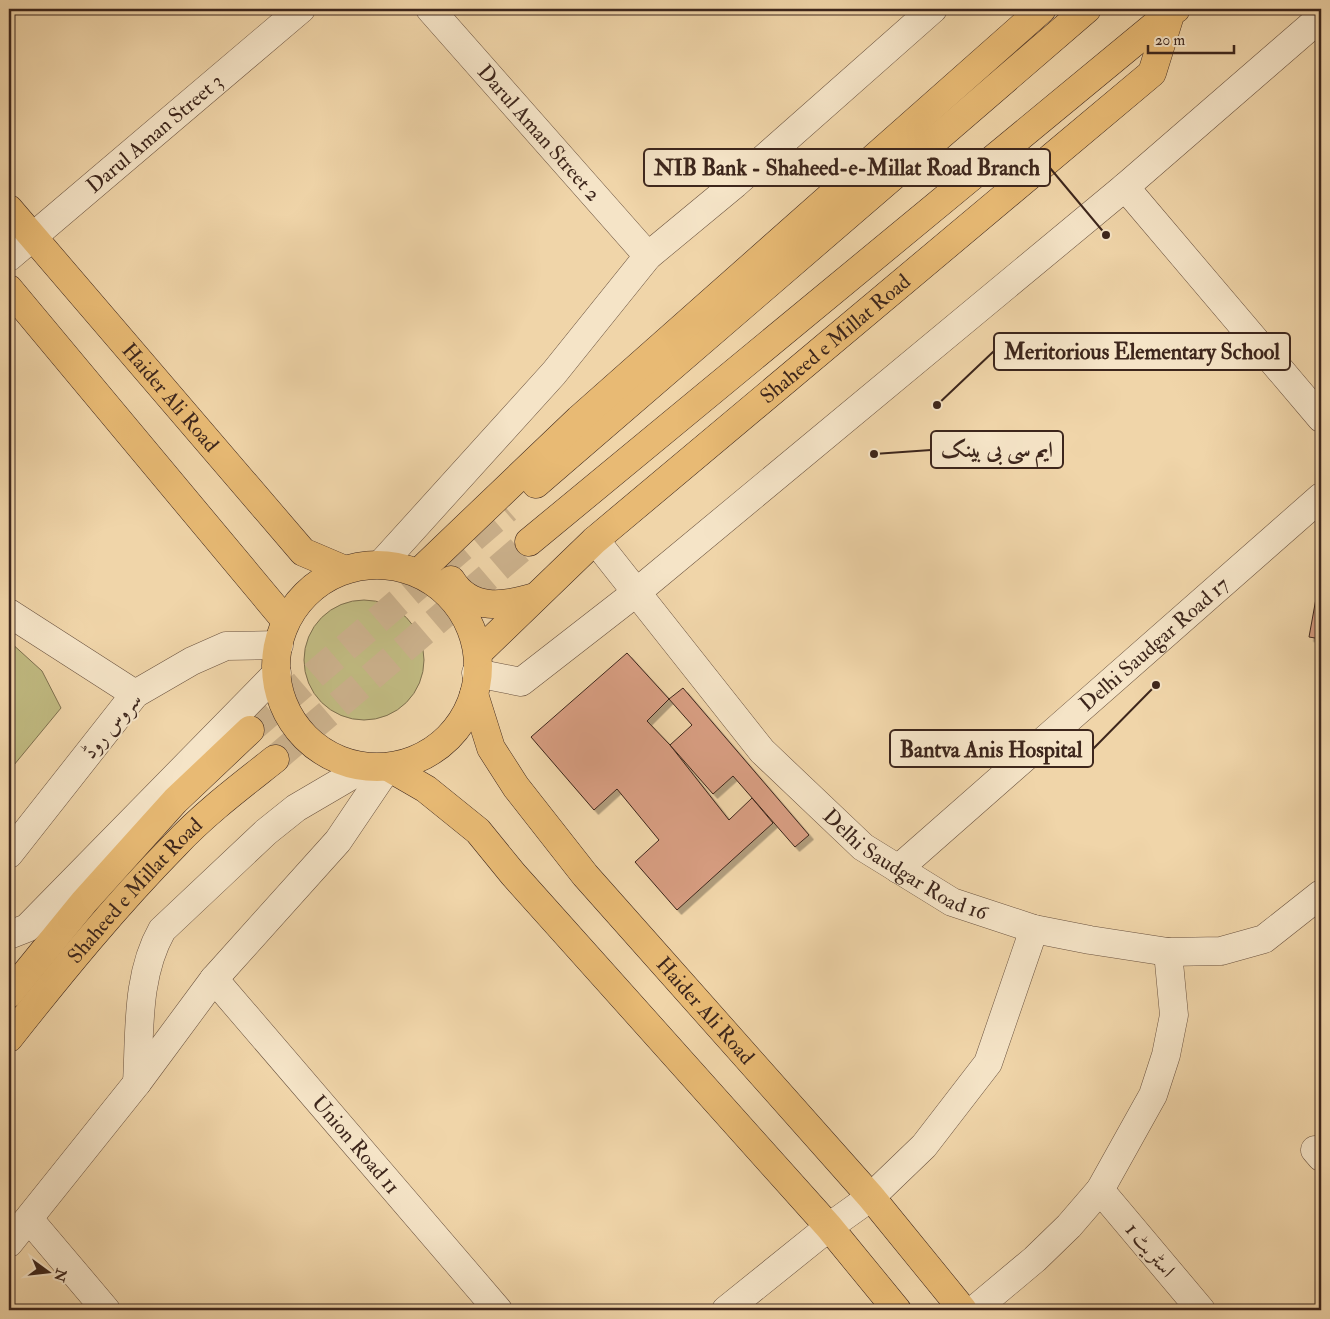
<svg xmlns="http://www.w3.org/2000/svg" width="1330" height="1319" viewBox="0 0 1330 1319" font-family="'IM FELL Double Pica',Amiri,serif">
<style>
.green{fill:#c1bb82;stroke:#7f704f}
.building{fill:#d89e82;stroke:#3d261c;filter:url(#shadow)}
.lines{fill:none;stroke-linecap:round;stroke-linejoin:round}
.major-tunnel{stroke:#ccb28d;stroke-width:28;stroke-dasharray:28 14;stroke-linecap:butt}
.minor-casing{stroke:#6a523f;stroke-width:29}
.major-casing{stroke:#3d261c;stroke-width:29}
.minor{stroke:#f5e4c7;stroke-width:28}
.major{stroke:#e8ba74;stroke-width:28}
.labels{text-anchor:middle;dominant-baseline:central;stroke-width:4;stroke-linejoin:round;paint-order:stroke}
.street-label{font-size:21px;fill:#3d261c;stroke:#f5e4c7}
.leader{fill:none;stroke:#3d261c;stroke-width:2}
.callout-dot{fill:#3d261c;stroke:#f5e4c7;stroke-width:2}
.callout{fill:#f5e4c7;stroke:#3d261c;stroke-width:2}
.callout-label{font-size:22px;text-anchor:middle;font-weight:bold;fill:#3d261c}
</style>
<defs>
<filter id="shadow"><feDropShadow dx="4.5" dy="4.5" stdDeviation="0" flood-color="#0004"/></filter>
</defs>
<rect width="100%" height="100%" fill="#f0d5a9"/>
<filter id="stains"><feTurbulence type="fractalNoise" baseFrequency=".004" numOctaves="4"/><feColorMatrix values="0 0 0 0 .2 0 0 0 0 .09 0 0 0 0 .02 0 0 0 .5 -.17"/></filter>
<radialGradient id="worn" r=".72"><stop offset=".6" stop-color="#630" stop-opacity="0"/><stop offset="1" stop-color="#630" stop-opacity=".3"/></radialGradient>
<g class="green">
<circle cx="364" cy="660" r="60"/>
<polygon points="9,641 42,671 61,708 9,771"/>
</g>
<g class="building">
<polygon points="1321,571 1321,639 1309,637"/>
<polygon points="627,653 669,699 647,721 670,745 729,820 752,798 773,823 677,910 635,862 659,840 617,789 594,810 531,737"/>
<polygon points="683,688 809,835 795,847 733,776 713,794 670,745 692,725 669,699"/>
</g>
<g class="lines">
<g class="major-tunnel">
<polyline points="250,730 507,509"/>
<polyline points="275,759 529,542"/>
</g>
<g class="minor-casing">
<g id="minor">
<path id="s1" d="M430 9 648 256"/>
<polyline points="1125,187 1321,418"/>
<path id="s2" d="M9 257 301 9"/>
<path id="s3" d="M595 540 762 751 863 847 952 902 1034 929 1090 940 1168 952 1221 951 1264 939 1321 894"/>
<polyline points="382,563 554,373 648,256 735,184 933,9"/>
<polyline points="9,613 135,694"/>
<polyline points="476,673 521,682 638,591 1125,187 1321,17"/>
<polyline points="9,854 135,694 192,661 226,646 279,645"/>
<path id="s4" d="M898 869 1321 497"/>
<polyline points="9,935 27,928 277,673"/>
<path id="s5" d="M214 979 498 1310"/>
<path d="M137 1083C140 1031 136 976 162 930L266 832 296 808 366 767"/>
<polyline points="1315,1150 1321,1157"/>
<polyline points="1100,1190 1201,1310"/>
<polyline points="29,1219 106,1310"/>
<polyline points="9,1243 137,1083 214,979 338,841 388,767"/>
<polyline points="726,1310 829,1227 871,1197 924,1146 988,1063 1034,929"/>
<polyline points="974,1310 1035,1259 1069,1226 1100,1190 1153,1095 1166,1055 1174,1015 1168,952"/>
</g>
</g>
<g class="major-casing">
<g id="major">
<path id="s6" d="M9 209 303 552 343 569"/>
<polyline points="9,289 285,620"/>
<polyline points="536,484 1087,9"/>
<polyline points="529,542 1171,12"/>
<circle cx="377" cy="666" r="101"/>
<polyline points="418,573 579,419 1042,9"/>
<path d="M451 580C470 612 505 606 535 597"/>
<path id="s7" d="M478 653 595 540 1152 73 1171 12 1176 9"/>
<path id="s8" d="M474 694 491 748 516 787 585 875 871 1197 963 1310"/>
<polyline points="388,767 426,789 478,831 513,874 829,1227 897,1310"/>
<polyline points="9,994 84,902 175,801 250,730"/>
<path id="s9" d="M9 1038C62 971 115 906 175 845 205 813 241 786 275 759"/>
</g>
</g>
<use href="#minor" class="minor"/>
<use href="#major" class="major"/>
</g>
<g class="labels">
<g class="street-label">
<text stroke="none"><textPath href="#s2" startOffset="191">Darul Aman Street 3</textPath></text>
<text stroke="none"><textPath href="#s1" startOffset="165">Darul Aman Street 2</textPath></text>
<text stroke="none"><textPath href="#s7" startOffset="476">Shaheed e Millat Road</textPath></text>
<text stroke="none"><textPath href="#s6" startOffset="248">Haider Ali Road</textPath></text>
<text stroke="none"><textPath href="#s4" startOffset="341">Delhi Saudgar Road 17</textPath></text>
<text transform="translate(112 726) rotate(-50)">سروس روڈ</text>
<text stroke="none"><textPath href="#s3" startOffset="454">Delhi Saudgar Road 16</textPath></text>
<text stroke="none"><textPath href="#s9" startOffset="194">Shaheed e Millat Road</textPath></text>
<text stroke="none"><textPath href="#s8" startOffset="396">Haider Ali Road</textPath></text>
<text stroke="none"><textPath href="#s5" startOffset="218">Union Road 11</textPath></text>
<text transform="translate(1150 1250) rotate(50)">اسٹریٹ 1</text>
</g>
</g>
<path class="leader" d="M1106 235L1050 168M937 405L994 351M874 454L931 450M1156 685L1093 749"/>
<g class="callout-dot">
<circle cx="1106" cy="235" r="5"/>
<circle cx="937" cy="405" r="5"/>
<circle cx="874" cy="454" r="5"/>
<circle cx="1156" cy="685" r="5"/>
</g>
<g class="callout">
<rect x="644" y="149" width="406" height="37" rx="5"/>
<rect x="994" y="333" width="296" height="37" rx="5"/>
<rect x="931" y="431" width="132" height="37" rx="5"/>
<rect x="890" y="730" width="203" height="37" rx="5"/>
</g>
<g class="callout-label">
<text x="847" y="175">NIB Bank - Shaheed-e-Millat Road Branch</text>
<text x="1142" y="359">Meritorious Elementary School</text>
<text x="997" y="457">ایم سی بی بینک</text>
<text x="991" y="757">Bantva Anis Hospital</text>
</g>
<rect width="1330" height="1319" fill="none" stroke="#f0d5a9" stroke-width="30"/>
<rect x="10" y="10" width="1310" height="1299" fill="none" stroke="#3d261c" stroke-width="2.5"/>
<rect x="15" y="15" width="1300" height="1289" fill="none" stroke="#3d261c"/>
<g transform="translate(48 1272) rotate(105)" stroke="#f5e4c7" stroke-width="4" paint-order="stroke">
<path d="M0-4L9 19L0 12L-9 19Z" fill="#3d261c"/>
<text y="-8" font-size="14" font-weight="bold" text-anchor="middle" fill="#3d261c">N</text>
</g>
<path d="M1148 45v8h86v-8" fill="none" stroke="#3d261c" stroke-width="2.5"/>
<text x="1155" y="45" font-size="15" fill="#3d261c" stroke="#f5e4c7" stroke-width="4" paint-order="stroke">20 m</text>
<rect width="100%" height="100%" filter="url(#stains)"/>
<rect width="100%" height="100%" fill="url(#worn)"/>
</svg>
